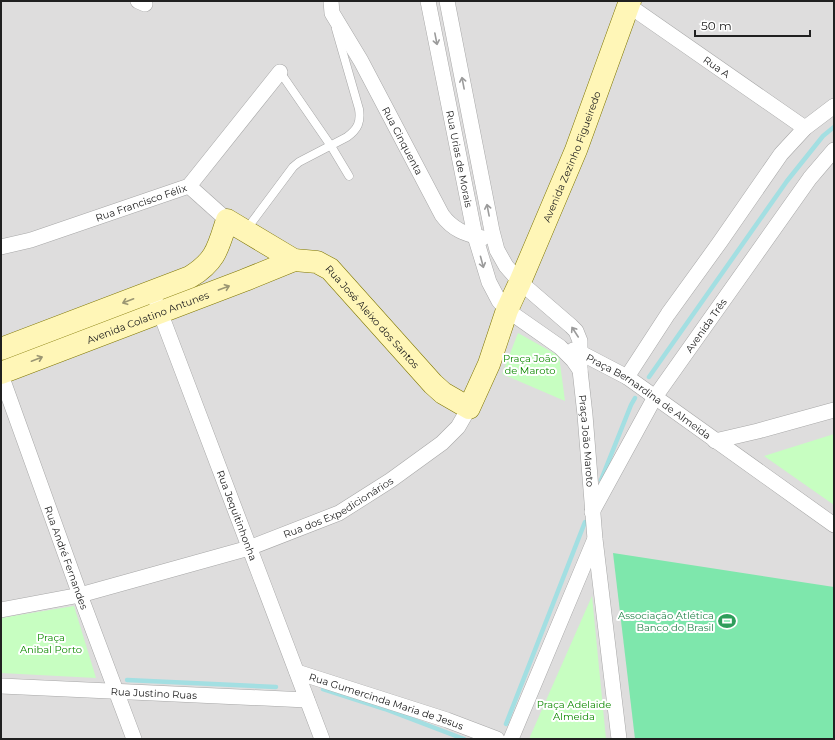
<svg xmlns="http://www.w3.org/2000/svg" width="835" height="740" viewBox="0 0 835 740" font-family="Montserrat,sans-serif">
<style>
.residential{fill:#dedddd}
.park{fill:#c7fec1}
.pitch{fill:#7ee7ac}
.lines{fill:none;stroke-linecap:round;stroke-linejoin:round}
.stream{stroke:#a3dfe2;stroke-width:4.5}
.lane-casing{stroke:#a7a7a7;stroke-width:9}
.street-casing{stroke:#a7a7a7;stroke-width:16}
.secondary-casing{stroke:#7f7600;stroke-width:23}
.lane{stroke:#fff;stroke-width:8}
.street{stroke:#fff;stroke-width:15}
.secondary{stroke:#fff6b7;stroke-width:22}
.oneway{stroke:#9b9b9b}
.oneway2{stroke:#9b9673}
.labels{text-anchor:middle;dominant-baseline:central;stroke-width:4;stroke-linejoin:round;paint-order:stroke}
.street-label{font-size:10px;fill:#202020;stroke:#fff}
.park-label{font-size:10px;fill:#0f8a02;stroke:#fff}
.leisure-label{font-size:10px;fill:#27864d;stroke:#fff;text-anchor:end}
</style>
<rect width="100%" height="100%" fill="#f2ece6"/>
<rect class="residential" x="1" y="1" width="833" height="738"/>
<g class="park">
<polygon points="518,333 559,356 565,401 502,374"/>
<polygon points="834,434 834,505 764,456"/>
<polygon points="592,596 606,739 529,739"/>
<polygon points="74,606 96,678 1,673 1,618"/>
</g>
<polygon class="pitch" points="613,553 834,587 834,739 635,739"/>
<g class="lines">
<g class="stream">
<polyline points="649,377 787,181 823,136 834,127"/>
<polyline points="601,480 631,405 635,398"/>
<polyline points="127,680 276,687"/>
<polyline points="323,689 385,709 464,739"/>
<polyline points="506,724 585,522"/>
</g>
<g class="lane-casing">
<g id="lane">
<polyline points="280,72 331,146 349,176"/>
<path d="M246 230 293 167 299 162 347 137C358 129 361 122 359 109L336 29"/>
</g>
</g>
<g class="street-casing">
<g id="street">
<polyline points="138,1 145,4"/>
<path id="s1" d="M331 1 332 13 361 61 442 215C453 230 465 234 483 238"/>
<path id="s2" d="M428 1 475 236 489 282 499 301 507 310 560 347 573 360 580 370"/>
<path id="s3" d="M447 1 492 231 497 250 506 266 520 282 571 326 576 331 580 341V370L585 415 595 539 619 739"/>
<path id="s4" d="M628 5 805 128"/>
<polyline points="189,186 227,220"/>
<path id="s5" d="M1 247 31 240 189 186 280 72"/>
<path id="s6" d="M157 304 322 739"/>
<path id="s7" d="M573 350 581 353 627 377 834 525"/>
<path id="s8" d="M1 375 80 595 134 739"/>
<polyline points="627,377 668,314 720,242 781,154 805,128 834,106"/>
<polyline points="715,441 758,431 834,410"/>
<path id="s9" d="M592 512 655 397 810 178 834 150"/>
<path id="s10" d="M1 610 80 595 249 548 339 513 391 480 442 443 458 427 469 408"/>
<path id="s11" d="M297 672 447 720 497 739"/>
<path id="s12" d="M1 686 307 700"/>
<polyline points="511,739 594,541"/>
</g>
</g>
<g class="secondary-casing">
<g id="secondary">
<path id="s13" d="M1 349 190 277C216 261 218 248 227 220L294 260 317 262 330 269 433 384 443 393 469 408 489 364 507 310 520 282 576 150 630 1"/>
<path id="s14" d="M1 373 245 280 294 260"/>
</g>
</g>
<use href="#lane" class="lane"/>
<use href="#street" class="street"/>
<use href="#secondary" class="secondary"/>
</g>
<defs><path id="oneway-shaft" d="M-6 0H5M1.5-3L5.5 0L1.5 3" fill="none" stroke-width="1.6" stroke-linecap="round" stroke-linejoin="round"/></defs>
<g class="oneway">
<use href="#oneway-shaft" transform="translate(436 39) rotate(79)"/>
<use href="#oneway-shaft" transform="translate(463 83) rotate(-101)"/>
<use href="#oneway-shaft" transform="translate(488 210) rotate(-101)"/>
<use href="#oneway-shaft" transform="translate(482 262) rotate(75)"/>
<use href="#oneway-shaft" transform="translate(575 332) rotate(-123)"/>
</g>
<g class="oneway2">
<use href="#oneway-shaft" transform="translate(224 288) rotate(-20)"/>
<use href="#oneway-shaft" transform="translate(128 301) rotate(159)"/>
<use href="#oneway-shaft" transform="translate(37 359) rotate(-21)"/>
</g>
<defs>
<g id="stadium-bare" transform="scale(1.38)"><path d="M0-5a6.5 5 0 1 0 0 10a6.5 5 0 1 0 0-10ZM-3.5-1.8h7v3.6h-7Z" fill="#2e9e5b" stroke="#fff" stroke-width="2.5" paint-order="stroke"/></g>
</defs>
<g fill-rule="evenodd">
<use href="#stadium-bare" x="727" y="621"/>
</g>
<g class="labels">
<g class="street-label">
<text stroke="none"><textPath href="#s4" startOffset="108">Rua A</textPath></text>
<text stroke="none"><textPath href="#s1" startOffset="158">Rua Cinquenta</textPath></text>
<text stroke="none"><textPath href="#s13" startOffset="858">Avenida Zezinho Figueiredo</textPath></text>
<text stroke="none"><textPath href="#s2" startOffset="161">Rua Urias de Morais</textPath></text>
<text stroke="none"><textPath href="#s5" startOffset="147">Rua Francisco Félix</textPath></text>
<text stroke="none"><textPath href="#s14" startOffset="157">Avenida Colatino Antunes</textPath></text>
<text stroke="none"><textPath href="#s13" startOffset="452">Rua José Aleixo dos Santos</textPath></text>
<text stroke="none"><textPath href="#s9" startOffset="219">Avenida Três</textPath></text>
<text stroke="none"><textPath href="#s7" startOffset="89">Praça Bernardina de Almeida</textPath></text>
<text stroke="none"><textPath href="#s3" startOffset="479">Praça João Maroto</textPath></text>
<text stroke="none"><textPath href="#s10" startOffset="354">Rua dos Expedicionários</textPath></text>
<text stroke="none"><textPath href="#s6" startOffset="226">Rua Jequitinhonha</textPath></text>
<text stroke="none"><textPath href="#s8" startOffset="194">Rua André Fernandes</textPath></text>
<text stroke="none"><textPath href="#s12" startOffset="153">Rua Justino Ruas</textPath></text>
<text stroke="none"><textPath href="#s11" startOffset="94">Rua Gumercinda Maria de Jesus</textPath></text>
</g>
<g class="park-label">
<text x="530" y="358">Praça João<tspan x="530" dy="12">de Maroto</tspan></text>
<text x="51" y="637">Praça<tspan x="51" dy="12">Anibal Porto</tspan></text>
<text x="574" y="704">Praça Adelaide<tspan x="574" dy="12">Almeida</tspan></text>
</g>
<g class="leisure-label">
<text x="714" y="615">Associação Atlética<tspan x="714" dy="12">Banco do Brasil</tspan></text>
</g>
</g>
<rect width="835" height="740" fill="none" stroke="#202020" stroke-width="4"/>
<path d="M695 30v6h115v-6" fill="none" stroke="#202020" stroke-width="2"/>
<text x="701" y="30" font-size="12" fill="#202020" stroke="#ffffff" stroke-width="3" paint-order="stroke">50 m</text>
</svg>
